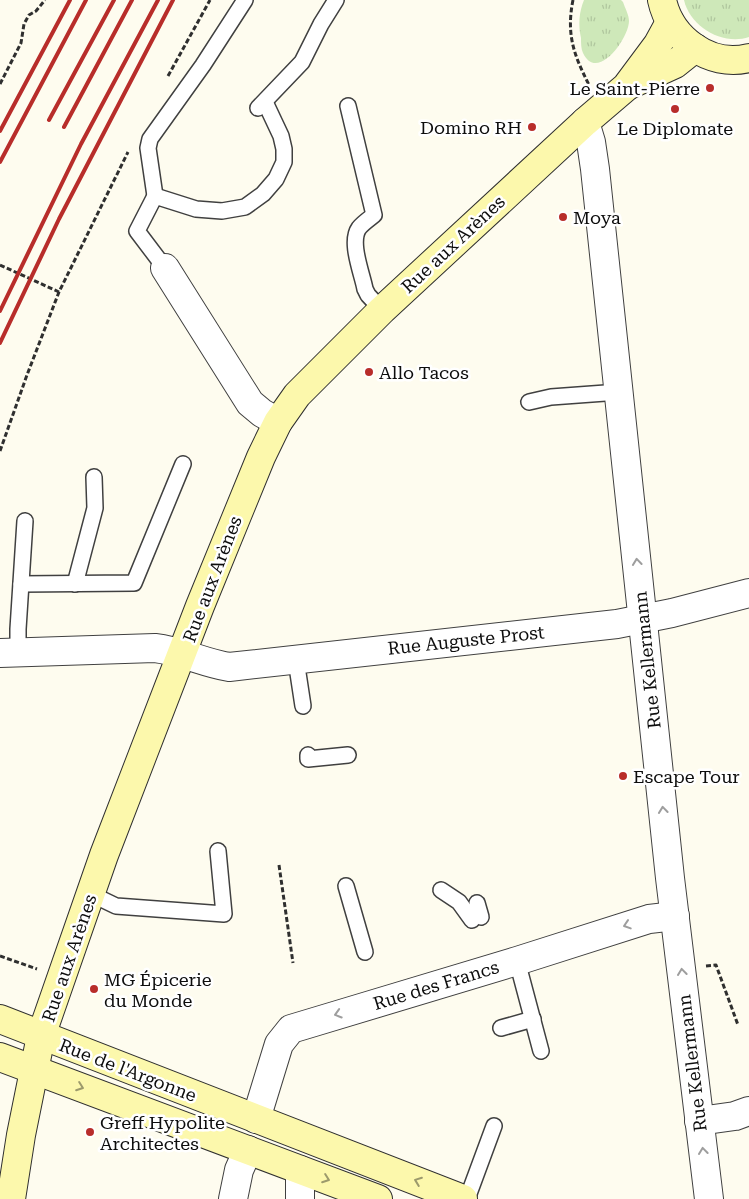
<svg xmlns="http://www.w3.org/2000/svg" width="749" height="1199" viewBox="0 0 749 1199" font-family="'Roboto Serif',serif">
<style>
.grass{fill:url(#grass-tufts)}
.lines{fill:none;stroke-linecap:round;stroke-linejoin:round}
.service-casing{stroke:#404040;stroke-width:18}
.minor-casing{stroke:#404040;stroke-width:30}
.secondary-casing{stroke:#2f2f2f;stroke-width:30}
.path{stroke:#2f2f2f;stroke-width:3;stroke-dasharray:5 2.5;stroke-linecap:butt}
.service{stroke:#fff;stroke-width:15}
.minor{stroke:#fff;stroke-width:28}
.secondary{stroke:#fcf8ac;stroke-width:28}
.rail{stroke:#b82d2a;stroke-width:4}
.oneway{stroke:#9e9e9e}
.oneway2{stroke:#9c9a6c}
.poi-dot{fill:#b82d2a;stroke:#fff;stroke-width:2}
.labels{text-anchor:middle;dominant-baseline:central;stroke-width:5;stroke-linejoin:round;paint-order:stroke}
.poi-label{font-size:18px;fill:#0d0d0d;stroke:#fff;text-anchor:start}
.street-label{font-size:18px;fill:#0d0d0d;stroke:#fff}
</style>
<defs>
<pattern id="grass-tufts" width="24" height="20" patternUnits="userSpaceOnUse" patternTransform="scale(1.25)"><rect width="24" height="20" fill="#cee8b9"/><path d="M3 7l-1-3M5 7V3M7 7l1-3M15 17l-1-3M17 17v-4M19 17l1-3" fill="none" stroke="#b0c69e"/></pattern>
</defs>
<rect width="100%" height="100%" fill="#fefcef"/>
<g class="grass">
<path d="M584 0H621L623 2C625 8 629 15 629 21 629 38 597 83 583 53 581 49 581 43 581 38 578 25 579 12 584 0Z"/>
<path d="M684 0H749V37C723 46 690 27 684 0Z"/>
</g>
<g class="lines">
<g class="service-casing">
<g id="service">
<path d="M348 106 374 215C369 219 363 223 359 228 349 242 362 273 365 289L368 295 382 310"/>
<polyline points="258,108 302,62 321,24 336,0"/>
<polyline points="155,196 148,148 150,139 203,65 245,0"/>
<polyline points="165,268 137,231 155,196 196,209 222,211 245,207 263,194 276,179 284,162 284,149 281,136 265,102"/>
<polyline points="529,402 551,397 619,392"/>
<polyline points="21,584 134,583 183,464"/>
<polyline points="75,584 95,508 94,477"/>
<polyline points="18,652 18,629 25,521"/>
<polyline points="296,660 303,706"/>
<polyline points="308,755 308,759 348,755"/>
<polyline points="346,886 365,952"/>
<polyline points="441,890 459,902 472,920"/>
<polyline points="91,894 116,906 224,914 218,851"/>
<polyline points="477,903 481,917"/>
<polyline points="517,961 541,1051"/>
<polyline points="501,1028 533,1019"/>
<polyline points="467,1199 494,1126"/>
</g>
</g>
<g class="minor-casing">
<g id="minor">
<polyline points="585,122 591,142 595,169 670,878 709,1199"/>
<polyline points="165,268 250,403 262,413 278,422"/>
<path d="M0 653 155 648C181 651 204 663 229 667L617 624 672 613 749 593"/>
<polyline points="256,1119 279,1044 291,1029 517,961 649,919 675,916"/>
<polyline points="699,1121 735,1116 749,1111"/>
<polyline points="233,1199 239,1170 248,1150"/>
<polyline points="300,1199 300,1170"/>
</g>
</g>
<g class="secondary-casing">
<g id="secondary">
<path d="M662 0C670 38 709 68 749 58"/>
<polyline points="629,85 675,64 695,48"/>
<polyline points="0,1019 463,1199"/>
<polyline points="0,1057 378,1199"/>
<polyline points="11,1199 21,1135 41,1036 104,855 200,606 261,457 278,422 297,395 382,310 585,122 626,87 658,44 670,22"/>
</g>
</g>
<g class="path">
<path d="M573 0C566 35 574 55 589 85"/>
<polyline points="168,76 210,0"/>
<polyline points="0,84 21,43 24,24 29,15 36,11 45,0"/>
<polyline points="0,265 59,292"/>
<polyline points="0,451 27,375 59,292 128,152"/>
<polyline points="279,865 293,963"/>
<polyline points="0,956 37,969"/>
<polyline points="706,966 716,965 738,1025"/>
</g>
<use href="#service" class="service"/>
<use href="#minor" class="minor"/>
<use href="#secondary" class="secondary"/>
<g class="rail">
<polyline points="49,120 114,0"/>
<polyline points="64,127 132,0"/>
<polyline points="0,131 70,0"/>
<polyline points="0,162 86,0"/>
<polyline points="0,311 81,144 158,0"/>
<polyline points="0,343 59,219 173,0"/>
</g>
</g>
<defs><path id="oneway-chevron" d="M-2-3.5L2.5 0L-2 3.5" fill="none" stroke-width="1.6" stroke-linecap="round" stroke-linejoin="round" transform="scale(1.25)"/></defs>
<g class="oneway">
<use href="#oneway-chevron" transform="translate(637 562) rotate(-96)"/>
<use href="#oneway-chevron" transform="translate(663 810) rotate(-96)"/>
<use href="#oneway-chevron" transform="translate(627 925) rotate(162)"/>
<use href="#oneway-chevron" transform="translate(682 972) rotate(-97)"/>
<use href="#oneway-chevron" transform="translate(338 1014) rotate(163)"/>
<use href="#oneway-chevron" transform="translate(703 1151) rotate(-97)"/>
</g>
<g class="oneway2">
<use href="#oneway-chevron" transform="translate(80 1087) rotate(20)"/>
<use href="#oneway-chevron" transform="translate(326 1179) rotate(20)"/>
<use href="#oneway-chevron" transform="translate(418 1181) rotate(-159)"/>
</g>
<g class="poi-dot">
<circle cx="710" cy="88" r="5"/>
<circle cx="675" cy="109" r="5"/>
<circle cx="532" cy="127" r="5"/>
<circle cx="563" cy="217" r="5"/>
<circle cx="369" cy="372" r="5"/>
<circle cx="623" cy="776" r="5"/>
<circle cx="94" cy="989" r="5"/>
<circle cx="90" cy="1132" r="5"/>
</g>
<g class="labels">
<g class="poi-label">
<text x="700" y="88" text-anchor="end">Le Saint-Pierre</text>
<text x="522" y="127" text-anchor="end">Domino RH</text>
<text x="675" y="128" text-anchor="middle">Le Diplomate</text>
<text x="573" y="217">Moya</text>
<text x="379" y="372">Allo Tacos</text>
<text x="633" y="776">Escape Tour</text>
<text x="104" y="979">MG Épicerie<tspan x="104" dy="21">du Monde</tspan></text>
<text x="100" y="1122">Greff Hypolite<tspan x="100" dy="21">Architectes</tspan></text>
</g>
<g class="street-label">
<text transform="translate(453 244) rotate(-43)">Rue aux Arènes</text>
<text transform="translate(212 579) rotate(-69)">Rue aux Arènes</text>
<text transform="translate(466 640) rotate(-6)">Rue Auguste Prost</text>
<text transform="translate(647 660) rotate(-96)">Rue Kellermann</text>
<text transform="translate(69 958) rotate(-71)">Rue aux Arènes</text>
<text transform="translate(436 985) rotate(-17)">Rue des Francs</text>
<text transform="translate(692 1063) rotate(-97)">Rue Kellermann</text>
<text transform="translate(128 1070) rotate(21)">Rue de l'Argonne</text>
</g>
</g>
</svg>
